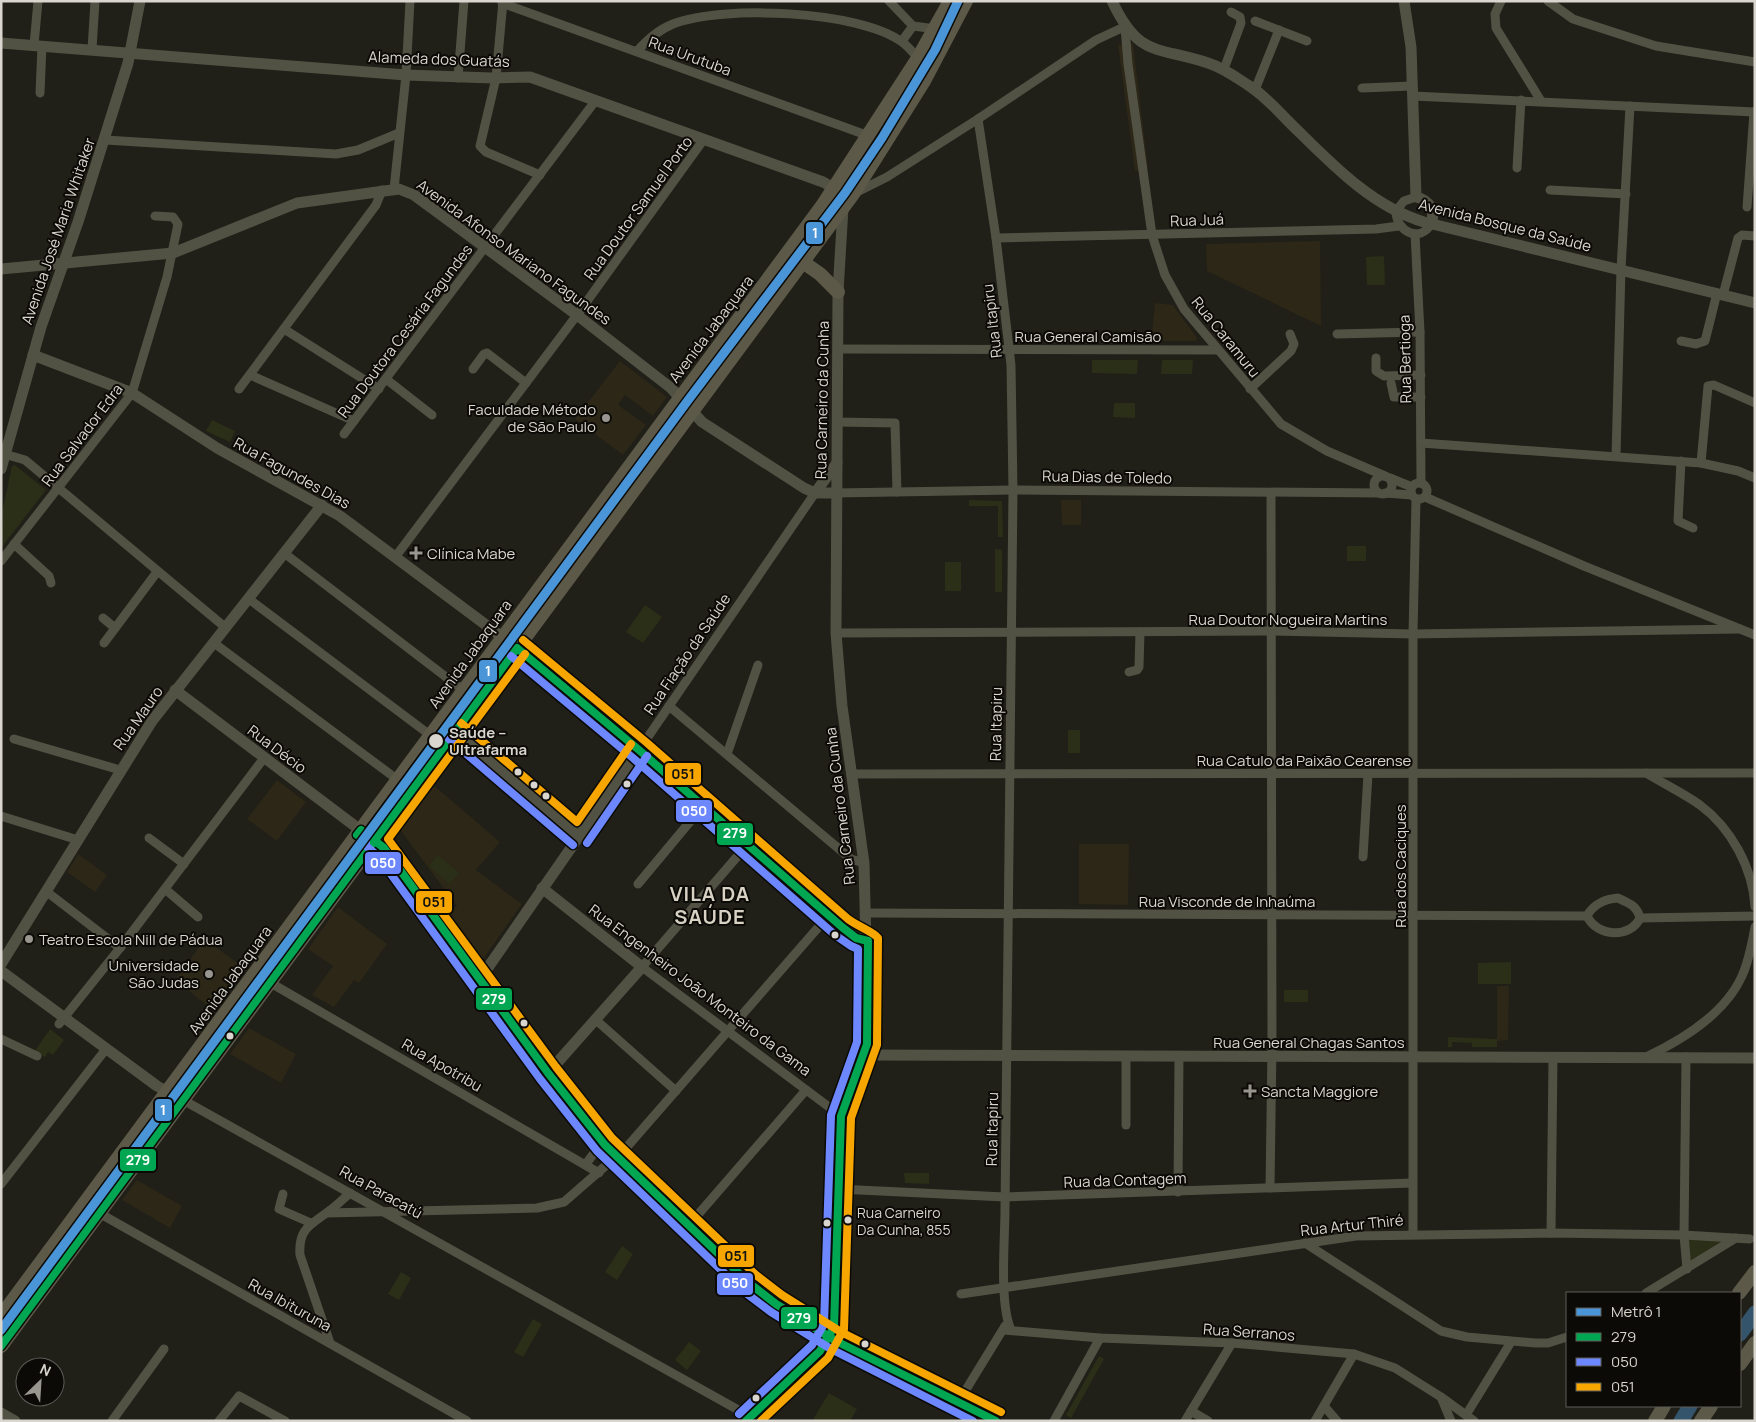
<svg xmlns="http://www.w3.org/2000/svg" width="1756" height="1422" viewBox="0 0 1756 1422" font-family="Manrope,sans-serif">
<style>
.built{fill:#2c2716}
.green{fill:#2b2f17}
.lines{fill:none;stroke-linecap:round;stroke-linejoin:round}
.river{stroke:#34546c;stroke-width:15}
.minor{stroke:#515144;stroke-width:9}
.tertiary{stroke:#515144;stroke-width:11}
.primary{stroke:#5c5948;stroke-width:14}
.bus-1-casing{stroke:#0c0a06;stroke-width:11}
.bus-2-casing{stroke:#0c0a06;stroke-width:11}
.bus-3-casing{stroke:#0c0a06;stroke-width:11}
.bus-1{stroke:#00a651;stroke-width:8}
.bus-2{stroke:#6d88ff;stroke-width:8}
.bus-3{stroke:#f7a600;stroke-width:8}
.metro-1-casing{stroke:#0c0a06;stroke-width:12}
.metro-1{stroke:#4995d7;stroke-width:9}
.poi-dot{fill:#98968f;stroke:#0c0a06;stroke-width:2}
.stop-dot{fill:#d9d6cf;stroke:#0c0a06;stroke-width:2}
.labels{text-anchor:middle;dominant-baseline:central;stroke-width:4;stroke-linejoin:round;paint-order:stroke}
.bus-label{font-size:14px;fill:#d9d6cf;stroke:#0c0a06;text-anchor:start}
.street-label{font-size:15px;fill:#d9d6cf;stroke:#0c0a06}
.poi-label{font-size:15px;fill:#d9d6cf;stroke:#0c0a06;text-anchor:start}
.stop-label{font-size:15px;font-weight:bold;fill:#d9d6cf;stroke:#0c0a06;text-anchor:start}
.district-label{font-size:20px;font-weight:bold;letter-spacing:1px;fill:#d7d2c3;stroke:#0c0a06}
.line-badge{stroke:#0c0a06;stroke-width:2}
.badge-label{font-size:14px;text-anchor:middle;font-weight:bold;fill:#fff}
.pale-badge-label{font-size:14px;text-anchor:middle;font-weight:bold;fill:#111}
</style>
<rect width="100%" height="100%" fill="#201f18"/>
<g class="built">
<polygon points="1133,43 1148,169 1135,171 1118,45"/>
<polygon points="1320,241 1321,326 1207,271 1206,244"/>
<polygon points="1155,303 1173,305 1197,338 1196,341 1151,341"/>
<polygon points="620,361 667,397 653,416 625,395 618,405 646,425 623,455 575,419"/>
<polygon points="1061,500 1081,500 1081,525 1062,525"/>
<polygon points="277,780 306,802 277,841 247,819"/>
<polygon points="431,783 500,842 476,870 522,904 481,962 445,915 457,906 398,827"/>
<polygon points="1079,844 1129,844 1128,905 1079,904"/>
<polygon points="78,854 107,875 95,892 67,872"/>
<polygon points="338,907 387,944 359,983 354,980 334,1007 312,995 333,966 308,949"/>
<polygon points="205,939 244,968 213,1010 175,980"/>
<polygon points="1497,986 1509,986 1508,1040 1497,1041"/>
<polygon points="249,1028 296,1054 281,1083 230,1054"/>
<polygon points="137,1180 182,1206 170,1228 122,1200"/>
</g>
<g class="green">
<polygon points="1384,256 1385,285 1367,285 1366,257"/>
<polygon points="1092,360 1138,360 1137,374 1092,373"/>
<polygon points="1162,360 1193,360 1192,374 1161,374"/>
<polygon points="1114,403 1135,403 1135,418 1113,417"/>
<polygon points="676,414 679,418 522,630 519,627"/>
<polygon points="212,420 235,431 230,442 206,431"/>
<polygon points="15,465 46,490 1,548 3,508 12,466"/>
<polygon points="969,500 1002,501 1003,537 998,537 998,506 969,506"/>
<rect x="1347" y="546" width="19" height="15"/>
<polygon points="995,549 1002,550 1002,592 995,592"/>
<rect x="945" y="562" width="16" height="29"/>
<polygon points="645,605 662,617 643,643 626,632"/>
<polygon points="499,652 503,655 378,825 374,822"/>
<rect x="1068" y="730" width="12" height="23"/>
<polygon points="438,855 459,873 449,884 429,866"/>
<polygon points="1511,962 1511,984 1478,984 1478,963"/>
<rect x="1284" y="990" width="24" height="12"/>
<polygon points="50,1029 64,1040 53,1055 48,1052 45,1057 34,1052"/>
<polygon points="1448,1037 1497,1039 1497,1047 1472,1047 1472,1043 1452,1042 1452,1047 1448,1047"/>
<polygon points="904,1173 929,1173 929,1184 905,1183"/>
<polygon points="1680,1234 1734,1237 1686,1269"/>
<polygon points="622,1246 633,1254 617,1280 605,1272"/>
<polygon points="401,1272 411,1278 399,1300 388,1294"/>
<polygon points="533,1319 542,1324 523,1357 514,1352"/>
<polygon points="689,1342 701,1351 687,1370 675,1360"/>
<polygon points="1099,1356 1104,1359 1071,1418 1066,1415"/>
<polygon points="829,1393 857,1409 850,1421 812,1421"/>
</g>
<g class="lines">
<g class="river">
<polyline points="1740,1334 1755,1313"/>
<polyline points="1681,1421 1690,1406"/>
</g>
<g class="minor">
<polyline points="503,1 496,78 480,146 486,152 540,175"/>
<polyline points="889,1 913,26 936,29"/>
<polyline points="1501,1 1495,14 1496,28 1541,101"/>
<polyline points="1548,1 1573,19 1656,46 1755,62"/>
<polyline points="502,3 869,136"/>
<polyline points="1255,21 1307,41"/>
<polyline points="1125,28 1128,64 1152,235 1165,275 1184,309 1281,424 1327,451 1385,476"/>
<polyline points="902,41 913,26"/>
<polyline points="34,45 38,1"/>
<polyline points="92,49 95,1"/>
<path d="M637 51C648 39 658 30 673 24 722 5 859 10 902 42 908 46 913 53 918 58"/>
<polyline points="1224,69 1241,23 1240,17 1231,12"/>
<polyline points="458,78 464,1"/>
<polyline points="1362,88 1412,86"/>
<polyline points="1255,90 1279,30"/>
<polyline points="40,93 42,46"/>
<polyline points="1413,96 1755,112"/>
<path d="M978 119 996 238 1011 365 1013 490 1005 1209C1005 1240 999 1303 1011 1330"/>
<polyline points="105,140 336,154 358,150 399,133"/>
<polyline points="1517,168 1521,100"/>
<polyline points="394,189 406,75 410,1"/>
<polyline points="1550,190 1626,194"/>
<polyline points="853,194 887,177 978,119 1096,40 1124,27"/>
<path d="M1416 197 1404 201 1396 211C1396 232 1420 243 1431 224"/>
<polyline points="1747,207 1754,112"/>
<polyline points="1415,234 1420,332 1421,483"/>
<polyline points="996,238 1376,229 1399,226"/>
<polyline points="1723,295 1738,238 1742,235 1755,236"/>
<polyline points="284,329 379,389"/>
<polyline points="1337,334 1420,332"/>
<polyline points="1681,341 1696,344 1705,341 1717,293"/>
<polyline points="838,349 1217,350"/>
<polyline points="1376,358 1376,371 1384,376 1421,375"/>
<polyline points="473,369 484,354 487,353 526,383"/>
<polyline points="250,375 354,421"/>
<polyline points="386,379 432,415"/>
<polyline points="1391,383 1394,397 1421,397"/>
<polyline points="239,389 376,205 382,190"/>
<polyline points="1250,389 1291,351 1294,344 1290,334"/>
<polyline points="837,422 895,423 897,492"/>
<polyline points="344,434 596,100"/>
<polyline points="1421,443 1701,463 1738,471 1755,478"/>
<polyline points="1,453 25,460 226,628"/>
<polyline points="1616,456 1621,269 1630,106"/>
<polyline points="1681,461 1678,521 1693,528"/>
<polyline points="1701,463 1708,386 1714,385 1755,403"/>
<circle cx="1383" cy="485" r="9"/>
<polyline points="1390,478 1412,487"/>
<circle cx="1419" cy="491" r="8"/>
<polyline points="836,493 1013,490 1378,493"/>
<polyline points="1385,493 1412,495"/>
<polyline points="1425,497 1584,566 1755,635"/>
<polyline points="14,544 49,576 51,583"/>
<polyline points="284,553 463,690"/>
<polyline points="396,556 577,315 704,139"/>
<polyline points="1,561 132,393 167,277 178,224 173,217 155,216"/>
<polyline points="249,599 430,735"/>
<polyline points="103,618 115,628"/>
<polyline points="836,633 1271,631 1413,634 1740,629"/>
<polyline points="104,643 157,572"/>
<polyline points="214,643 398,780"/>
<polyline points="1129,672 1137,670 1139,667 1140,632"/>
<polyline points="669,706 851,859 864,863"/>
<polyline points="14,739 120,770"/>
<polyline points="639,750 815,493"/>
<polyline points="727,754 758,665"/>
<path d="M1646 773C1664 784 1683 793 1700 805 1731 828 1753 868 1755 907"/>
<polyline points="853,774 1755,773"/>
<polyline points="1,816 78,840"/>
<polyline points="149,838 184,864"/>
<polyline points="748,844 642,967 841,1116"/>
<polyline points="1363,857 1368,774"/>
<polyline points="638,884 703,806"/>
<polyline points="165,889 198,917"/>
<polyline points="47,892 120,948"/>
<path d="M1618 898C1629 903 1637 906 1640 918 1630 939 1597 937 1587 916 1593 904 1606 899 1618 898Z"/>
<polyline points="866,913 1587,916"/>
<polyline points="1640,918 1755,916"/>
<polyline points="269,982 599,1173"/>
<polyline points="596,1020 676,1091"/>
<polyline points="59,1024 120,948 264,758"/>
<polyline points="1,1039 37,1056"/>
<polyline points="1126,1056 1126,1125"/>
<path d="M1646 1057C1682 1040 1725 1014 1742 976 1749 961 1752 943 1755 927"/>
<polyline points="1686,1057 1684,1235 1687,1269"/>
<polyline points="183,1100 758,1421"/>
<polyline points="586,1164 597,1149 605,1145"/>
<polyline points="1,1184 106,1049"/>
<polyline points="1270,1188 1272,1046 1271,493"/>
<polyline points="838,1189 1005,1197 1412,1183"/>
<polyline points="1178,1192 1179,1056"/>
<polyline points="283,1194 279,1209 311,1223"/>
<polyline points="99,1213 467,1421"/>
<polyline points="327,1213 537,1208 564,1202 626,1148 829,915"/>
<polyline points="689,1225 806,1090"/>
<polyline points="1413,1233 1413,634 1416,499"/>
<polyline points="1551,1233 1553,1057"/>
<polyline points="1305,1243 1441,1331 1467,1337 1535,1343 1548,1343 1567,1337"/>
<polyline points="1646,1293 1736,1238"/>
<polyline points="961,1294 1356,1236 1551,1233 1684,1235 1750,1239"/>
<polyline points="1004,1330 1100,1338 1232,1343 1354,1354 1395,1368 1441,1397 1474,1421"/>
<path d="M330 1343 300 1255C298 1228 311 1225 329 1211 336 1206 343 1199 350 1193"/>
<polyline points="1441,1397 1451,1421"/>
<polyline points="959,1401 1005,1326"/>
<polyline points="1324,1406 1337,1421"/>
<polyline points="1191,1411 1208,1421"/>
<polyline points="1466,1415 1511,1342"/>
<polyline points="112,1421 164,1349"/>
<polyline points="219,1421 239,1396 285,1421"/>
<polyline points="746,1421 820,1351 829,1336"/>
<polyline points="1054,1421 1100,1338"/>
<polyline points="1185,1421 1232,1343"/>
<polyline points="1315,1421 1354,1354"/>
</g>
<g class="tertiary">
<path d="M1112 1C1139 58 1156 46 1208 63 1224 68 1237 78 1251 87 1266 97 1278 111 1290 123 1329 161 1370 206 1424 222L1755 303"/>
<path d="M1404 1 1411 47 1416 197C1429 200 1436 210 1431 224"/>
<polyline points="1,43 406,75 492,78 530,77 823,182 837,190 843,208 838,292 836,633 842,706 864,863 868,1025 867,1044 841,1116 835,1320 829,1336"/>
<polyline points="1,269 173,253 297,203 399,189 414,195 577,315 671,388 702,422 804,488 815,493 836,493"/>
<polyline points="33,355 132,393 217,448 340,516 529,657 842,927 856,938 868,941"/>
<polyline points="1,469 41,327 78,222 128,63 140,1"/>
<polyline points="815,493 837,463"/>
<path d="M175 690 384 848 548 1073 605 1145 749 1283C818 1340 916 1379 996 1421"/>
<polyline points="455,731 579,837"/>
<polyline points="542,888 642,967 548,1073"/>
<polyline points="1,964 152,721 322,505"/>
<polyline points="1,971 157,1086 183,1100"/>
<polyline points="480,979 639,750"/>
<polyline points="863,1055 1755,1058"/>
<polyline points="1,1413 15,1421"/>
</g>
<g class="primary">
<polyline points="797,258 820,274 838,292"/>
<polyline points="1739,1293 1755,1272"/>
<polyline points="1,1316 822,206 918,58 950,1"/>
<polyline points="1,1346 853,194 924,81 966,1"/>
<polyline points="1740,1364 1755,1343"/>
<polyline points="1655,1421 1664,1406"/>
<polyline points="1701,1421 1711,1406"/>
</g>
<g class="bus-1-casing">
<g id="bus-1">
<polyline points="357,835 361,830 384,848 548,1073 605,1145 749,1283 776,1304 836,1341 996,1421"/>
<polyline points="1,1346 517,648 639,750 842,927 856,938 868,941 867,1044 841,1116 834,1327 820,1351 746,1421"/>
</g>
</g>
<g class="bus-2-casing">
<g id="bus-2">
<polyline points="509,642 366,835 366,846 377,855 540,1079 597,1151 742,1290 771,1312 831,1349 973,1421"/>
<polyline points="511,656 633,758 835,935 851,946 858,949 857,1042 831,1115 824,1324 812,1345 739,1414"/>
<polyline points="449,739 573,845"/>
<polyline points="587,843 647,756"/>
</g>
</g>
<g class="bus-3-casing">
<g id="bus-3">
<path d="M523 640 646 742 848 919C857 926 874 932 878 938L877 1045 851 1118 844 1329 828 1358 761 1421"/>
<polyline points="525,654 388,839 556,1067 612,1138 756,1275 782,1295 841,1332 1001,1412"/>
<polyline points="461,723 577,822 631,744"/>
</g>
</g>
<use href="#bus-1" class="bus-1"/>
<use href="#bus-2" class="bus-2"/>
<use href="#bus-3" class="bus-3"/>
<g class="metro-1-casing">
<polyline id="metro-1" points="1,1330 689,399 845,193 882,138 935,50 958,1"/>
</g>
<use href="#metro-1" class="metro-1"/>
</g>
<g class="poi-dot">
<circle cx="606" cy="418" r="5"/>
<path d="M413.5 545.5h5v5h5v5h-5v5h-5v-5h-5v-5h5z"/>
<circle cx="29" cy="939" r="5"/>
<circle cx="209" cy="974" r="5"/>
<path d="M1247.5 1083.5h5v5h5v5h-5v5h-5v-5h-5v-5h5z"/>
</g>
<g class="stop-dot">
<circle cx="436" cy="741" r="8"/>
<circle cx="518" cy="772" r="4.5"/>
<circle cx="627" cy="784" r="4.5"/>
<circle cx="534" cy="785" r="4.5"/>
<circle cx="546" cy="796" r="4.5"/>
<circle cx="835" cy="935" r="4.5"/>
<circle cx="524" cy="1023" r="4.5"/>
<circle cx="230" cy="1036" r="4.5"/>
<circle cx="848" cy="1220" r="4.5"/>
<circle cx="827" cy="1223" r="4.5"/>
<circle cx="865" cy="1344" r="4.5"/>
<circle cx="756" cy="1398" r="4.5"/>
</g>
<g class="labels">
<g class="bus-label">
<text x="857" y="1212">Rua Carneiro<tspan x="857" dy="17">Da Cunha, 855</tspan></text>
</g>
<g class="street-label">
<text transform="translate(690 56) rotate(20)">Rua Urutuba</text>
<text transform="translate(439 59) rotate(2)">Alameda dos Guatás</text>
<text transform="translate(638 208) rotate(-54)">Rua Doutor Samuel Porto</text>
<text transform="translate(1197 220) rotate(-2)">Rua Juá</text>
<text transform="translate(1505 225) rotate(14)">Avenida Bosque da Saúde</text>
<text transform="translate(58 231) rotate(-71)">Avenida José Maria Whitaker</text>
<text transform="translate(514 252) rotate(36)">Avenida Afonso Mariano Fagundes</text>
<text transform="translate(992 321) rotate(-97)">Rua Itapiru</text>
<text transform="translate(711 329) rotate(-53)">Avenida Jabaquara</text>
<text transform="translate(405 331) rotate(-53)">Rua Doutora Cesária Fagundes</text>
<text x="1088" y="336">Rua General Camisão</text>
<text transform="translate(1226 337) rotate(51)">Rua Caramuru</text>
<text transform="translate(1405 359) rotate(-91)">Rua Bertioga</text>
<text transform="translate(822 400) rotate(-89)">Rua Carneiro da Cunha</text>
<text transform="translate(82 435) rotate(-53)">Rua Salvador Edra</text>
<text transform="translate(292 473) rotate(29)">Rua Fagundes Dias</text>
<text transform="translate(1107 477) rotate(1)">Rua Dias de Toledo</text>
<text x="1288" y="619">Rua Doutor Nogueira Martins</text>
<text transform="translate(470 654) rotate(-54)">Avenida Jabaquara</text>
<text transform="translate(687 654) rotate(-56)">Rua Fiação da Saúde</text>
<text transform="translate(138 718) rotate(-55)">Rua Mauro</text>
<text transform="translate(996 724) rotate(-89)">Rua Itapiru</text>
<text transform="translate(277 749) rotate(37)">Rua Décio</text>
<text x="1304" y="760">Rua Catulo da Paixão Cearense</text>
<text transform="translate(840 806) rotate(-97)">Rua Carneiro da Cunha</text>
<text transform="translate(1400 866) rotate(-90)">Rua dos Caciques</text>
<text x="1227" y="901">Rua Visconde de Inhaúma</text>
<text transform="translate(230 980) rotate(-54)">Avenida Jabaquara</text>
<text transform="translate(700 990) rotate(37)">Rua Engenheiro João Monteiro da Gama</text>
<text x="1309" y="1042">Rua General Chagas Santos</text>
<text transform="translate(442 1065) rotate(30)">Rua Apotribu</text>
<text transform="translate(992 1129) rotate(-89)">Rua Itapiru</text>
<text transform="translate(1125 1180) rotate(-2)">Rua da Contagem</text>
<text transform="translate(381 1192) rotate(29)">Rua Paracatú</text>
<text transform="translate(1352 1225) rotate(-6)">Rua Artur Thiré</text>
<text transform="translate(290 1305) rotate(29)">Rua Ibituruna</text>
<text transform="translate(1249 1332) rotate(4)">Rua Serranos</text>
</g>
<g class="poi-label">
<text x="596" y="409" text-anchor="end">Faculdade Método<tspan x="596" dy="17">de São Paulo</tspan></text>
<text x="427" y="553">Clínica Mabe</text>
<text x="39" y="939">Teatro Escola Nill de Pádua</text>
<text x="199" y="965" text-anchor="end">Universidade<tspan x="199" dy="17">São Judas</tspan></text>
<text x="1261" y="1091">Sancta Maggiore</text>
</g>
<g class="stop-label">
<text x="449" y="732">Saúde –<tspan x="449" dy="17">Ultrafarma</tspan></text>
</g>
<g class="district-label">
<text x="710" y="893">VILA DA<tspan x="710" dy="23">SAÚDE</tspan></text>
</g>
</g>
<g class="line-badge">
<rect x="805" y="221" width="19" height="24" rx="5" fill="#4995d7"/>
<rect x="478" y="659" width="20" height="24" rx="5" fill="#4995d7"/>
<rect x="664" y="762" width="38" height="24" rx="5" fill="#f7a600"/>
<rect x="675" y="799" width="38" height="24" rx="5" fill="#6d88ff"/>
<rect x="716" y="822" width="38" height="24" rx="5" fill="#00a651"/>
<rect x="364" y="851" width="38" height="24" rx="5" fill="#6d88ff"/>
<rect x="415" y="890" width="38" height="24" rx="5" fill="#f7a600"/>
<rect x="475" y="987" width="38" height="24" rx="5" fill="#00a651"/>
<rect x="154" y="1098" width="19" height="24" rx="5" fill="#4995d7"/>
<rect x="119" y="1148" width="38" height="24" rx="5" fill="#00a651"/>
<rect x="717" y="1244" width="38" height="24" rx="5" fill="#f7a600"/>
<rect x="716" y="1272" width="38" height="24" rx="5" fill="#6d88ff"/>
<rect x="780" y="1306" width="38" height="24" rx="5" fill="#00a651"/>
</g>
<g class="badge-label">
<text x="815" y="238">1</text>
<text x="488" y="676">1</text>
<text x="694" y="816">050</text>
<text x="735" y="838">279</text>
<text x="383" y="868">050</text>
<text x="494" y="1004">279</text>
<text x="163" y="1115">1</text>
<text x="138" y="1165">279</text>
<text x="735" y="1288">050</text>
<text x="799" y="1323">279</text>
</g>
<g class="pale-badge-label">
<text x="683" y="779">051</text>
<text x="434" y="907">051</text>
<text x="736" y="1261">051</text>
</g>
<rect width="1756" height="1422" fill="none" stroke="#d9d6cf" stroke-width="5"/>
<rect x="1566" y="1292" width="175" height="115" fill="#0c0a06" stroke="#5e5c56"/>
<rect x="1576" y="1308" width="25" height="8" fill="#4995d7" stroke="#5e5c56"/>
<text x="1611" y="1317" font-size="15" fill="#d9d6cf">Metrô 1</text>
<rect x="1576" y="1333" width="25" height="8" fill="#00a651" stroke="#5e5c56"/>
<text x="1611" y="1342" font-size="15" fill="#d9d6cf">279</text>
<rect x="1576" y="1358" width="25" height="8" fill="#6d88ff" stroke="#5e5c56"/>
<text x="1611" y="1367" font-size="15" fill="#d9d6cf">050</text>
<rect x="1576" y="1383" width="25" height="8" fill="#f7a600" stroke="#5e5c56"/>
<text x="1611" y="1392" font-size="15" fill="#d9d6cf">051</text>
<g transform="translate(40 1382) rotate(25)"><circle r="24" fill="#0c0a06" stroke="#5e5c56"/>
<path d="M0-4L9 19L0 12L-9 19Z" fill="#98968f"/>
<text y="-8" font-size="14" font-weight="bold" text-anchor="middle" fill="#d9d6cf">N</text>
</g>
</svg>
